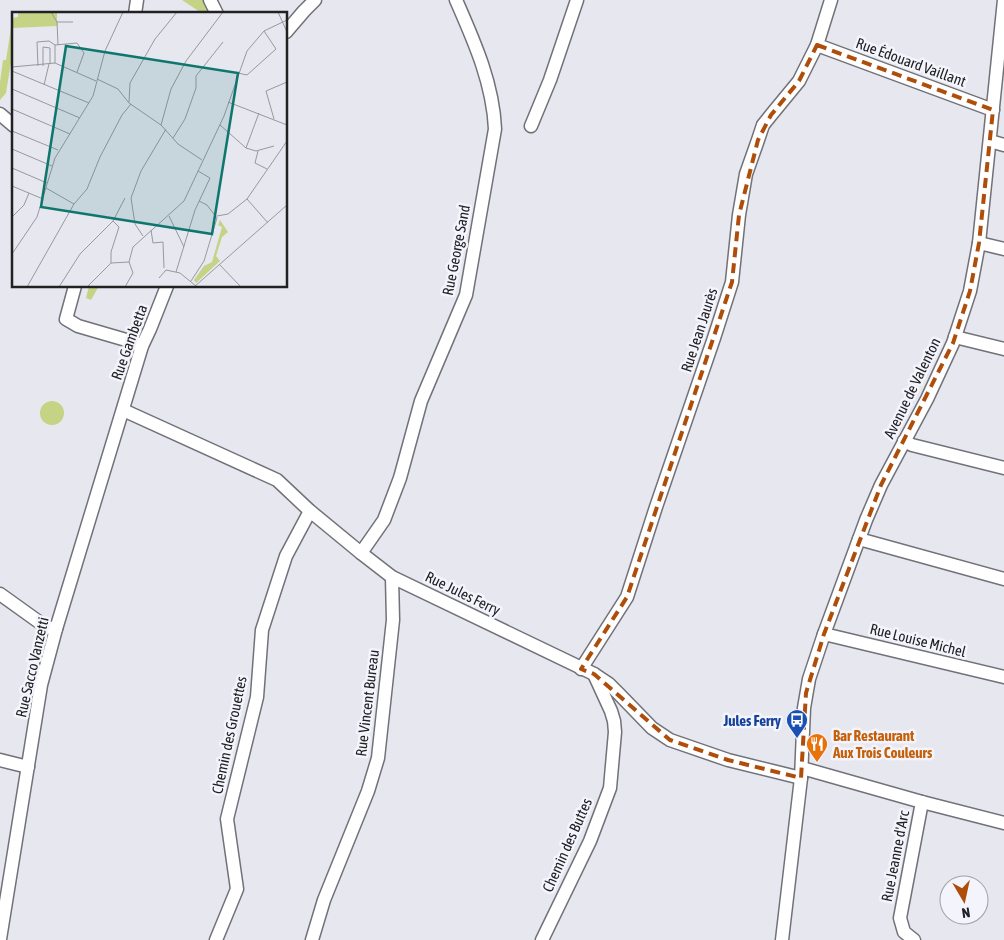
<svg xmlns="http://www.w3.org/2000/svg" width="1004" height="940" viewBox="0 0 1004 940" font-family="'Asap Condensed',sans-serif">
<style>
.green{fill:#c5d385}
.lines{fill:none;stroke-linecap:round;stroke-linejoin:round}
.minor-casing{stroke:#717179;stroke-width:15}
.minor{stroke:#fff;stroke-width:12}
.marked{fill:none;stroke:#af4e0b;stroke-width:4;stroke-dasharray:10 6;stroke-linejoin:round}
.labels{text-anchor:middle;dominant-baseline:central;stroke-width:5;stroke-linejoin:round;paint-order:stroke}
.street-label{font-size:15px;fill:#212124;stroke:#f4f4fd}
.transit-label{font-size:15px;font-weight:bold;fill:#164399;stroke:#f4f4fd;text-anchor:end}
.food-label{font-size:15px;font-weight:bold;fill:#c56008;stroke:#f4f4fd;text-anchor:start}
.inset-road{fill:none;stroke:#98989e;stroke-width:1}
.view{fill:#0f766e;fill-opacity:0.15;stroke:#0f766e;stroke-width:2.5}
.inset-edge{fill:none;stroke:#212124;stroke-width:2.5}
</style>
<rect width="100%" height="100%" fill="#e7e7f0"/>
<g class="green">
<polygon points="182,0 205,0 213,14 203,14"/>
<polygon points="11,28 14,31 14,56 12,56 6,93 0,100 0,82 3,60 6,60"/>
<polygon points="89,286 99,286 91,300 86,298"/>
<circle cx="52" cy="413" r="12"/>
</g>
<g class="lines">
<g class="minor-casing">
<g id="minor">
<polyline points="210,0 217,14"/>
<polyline points="135,14 137,0"/>
<polyline points="286,32 304,11 315,0"/>
<polyline points="817,45 993,110"/>
<polyline points="0,114 14,126"/>
<polyline points="531,126 550,80 577,0"/>
<polyline points="990,141 1004,145"/>
<polyline points="979,243 1004,249"/>
<polyline points="75,286 66,319 78,326 133,342 142,346"/>
<polyline points="955,337 1004,349"/>
<polyline points="123,410 277,480 310,511 361,553 392,577 594,674 609,684 619,694 652,728 670,740 728,760 801,778"/>
<polyline points="904,441 912,445 1004,468"/>
<polyline points="859,539 1004,579"/>
<path d="M361 553 384 520 400 478 421 401 466 295 495 129C493 83 474 41 456 0"/>
<polyline points="0,594 46,627 56,629"/>
<polyline points="824,634 1004,677"/>
<polyline points="581,669 627,597 656,507 714,338 732,282 739,215 746,174 758,140 763,125 771,115 799,81 817,45 831,0"/>
<polyline points="0,760 28,767"/>
<polyline points="802,768 922,802 1004,823"/>
<polyline points="0,939 41,685 56,629 142,346 150,329 167,286"/>
<polyline points="216,940 237,889 227,819 257,697 262,630 286,556 310,511"/>
<polyline points="312,940 324,900 368,791 378,758 393,620 392,577"/>
<polyline points="542,940 590,841 610,788 615,732 614,721 611,711 594,674"/>
<polyline points="782,940 801,778 804,708 809,679 824,634 866,520 881,485 927,399 953,343 970,291 979,243 1004,0"/>
<polyline points="914,940 904,932 900,918 922,802"/>
</g>
</g>
<use href="#minor" class="minor"/>
</g>
<path class="marked" d="M817 45 993 110 979 243 970 291 953 343 881 485 824 634 806 693 801 778 728 760 670 740 594 674 581 669 627 597 732 282 739 215 758 140 771 115 799 81Z"/>
<defs>
<g id="bus-pin" transform="scale(1.125)"><path d="M0 17L-7.5 6A9.5 9.5 0 1 1 7.5 6Z" fill="#1a4fb4" stroke="#f4f4fd"/><path d="M-5-6H5V4H4V6H2V4H-2V6H-4V4H-5ZM-3.5-4V0h7V-4ZM-3.5 1.2v1.5H-2V1.2ZM2 1.2v1.5H3.5V1.2Z" fill="#fff"/></g>
<g id="restaurant-pin" transform="scale(1.125)"><path d="M0 17L-7.5 6A9.5 9.5 0 1 1 7.5 6Z" fill="#e8710a" stroke="#f4f4fd"/><path d="M-5-6h1v4h1v-4h1v4h1v-4h1v5L-1.5 .5V6h-2V.5L-5-1ZM5-6V6H3V1.5H1.5Q1.5-4 5-6Z" fill="#fff"/></g>
</defs>
<g fill-rule="evenodd">
<use href="#bus-pin" x="797" y="720"/>
<use href="#restaurant-pin" x="817" y="744"/>
</g>
<g class="labels">
<g class="street-label">
<text transform="translate(911 62) rotate(20)">Rue Édouard Vaillant</text>
<text transform="translate(456 250) rotate(-79)">Rue George Sand</text>
<text transform="translate(699 330) rotate(-72)">Rue Jean Jaurès</text>
<text transform="translate(129 342) rotate(-70)">Rue Gambetta</text>
<text transform="translate(912 388) rotate(-64)">Avenue de Valenton</text>
<text transform="translate(463 593) rotate(26)">Rue Jules Ferry</text>
<text transform="translate(918 640) rotate(14)">Rue Louise Michel</text>
<text transform="translate(32 667) rotate(-77)">Rue Sacco Vanzetti</text>
<text transform="translate(367 703) rotate(-83)">Rue Vincent Bureau</text>
<text transform="translate(229 735) rotate(-78)">Chemin des Grouettes</text>
<text transform="translate(567 845) rotate(-66)">Chemin des Buttes</text>
<text transform="translate(895 856) rotate(-79)">Rue Jeanne d'Arc</text>
</g>
<g class="transit-label">
<text x="781" y="720">Jules Ferry</text>
</g>
<g class="food-label">
<text x="833" y="735">Bar Restaurant<tspan x="833" dy="17">Aux Trois Couleurs</tspan></text>
</g>
</g>
<g transform="translate(12 12)">
<rect width="275" height="275" fill="#e7e7f0"/>
<path d="M6 0H45V14L0 16V6L6 5ZM208 208 216 220 210 225 204 244 208 249 184 271 182 268 192 254 200 250 210 215 206 213Z" fill="#c5d385"/>
<path class="inset-road" d="M39 0 45 10 46 33M266 0 275 20M45 10H61M43 51V33M26 54 25 30 37 29 43 33 65 31 72 41 65 60M31 54V35L38 36V52M0 55 43 51 84 69M0 59 77 91M226 61 235 63 264 37 252 19M85 67 106 77 117 91 149 113 166 132 190 148M32 73 37 52M0 77 68 106M117 90 118 71 143 27 165 0M216 90 275 113M0 97 58 122M262 107 254 79 275 70M149 113 159 77 174 49 211 0M208 113 234 136 244 139 262 134M0 119 46 138M161 126 173 107 184 76V64L211 30M234 136 247 101M0 137 40 154M246 139 243 151 255 157M0 156 35 171M0 174 31 187M34 176 62 192M235 187 256 211M157 204 172 235M205 204 216 202 235 187 275 129M0 205 12 193 17 181M139 218 141 231 151 230 152 256M131 224 123 212 119 186 129 159 154 117M0 242 25 205 43 146 81 84 93 39 111 0M99 251V240L107 215 101 209M207 252 229 275M164 260 183 198 198 166 186 159M147 266 154 258 168 261 184 274M179 269 192 249 205 206 195 193 187 189M15 275 62 192 75 177 88 145 110 103 119 92M47 275 68 242 101 209 113 186M75 275 99 251 117 250M113 275 121 261 117 250 121 235 172 189 212 104 235 39 252 19 275 8M182 275 275 193"/>
<path class="view" d="M54 34 226 61 200 222 29 195Z"/>
<rect width="275" height="275" class="inset-edge"/>
</g>
<g transform="translate(964 900) rotate(171)"><circle r="24" fill="#f4f4fd" stroke="#a0a0a6"/>
<path d="M0-4L9 19L0 12L-9 19Z" fill="#af4e0b"/>
<text y="-8" font-size="14" font-weight="bold" text-anchor="middle" fill="#212124">N</text>
</g>
</svg>
